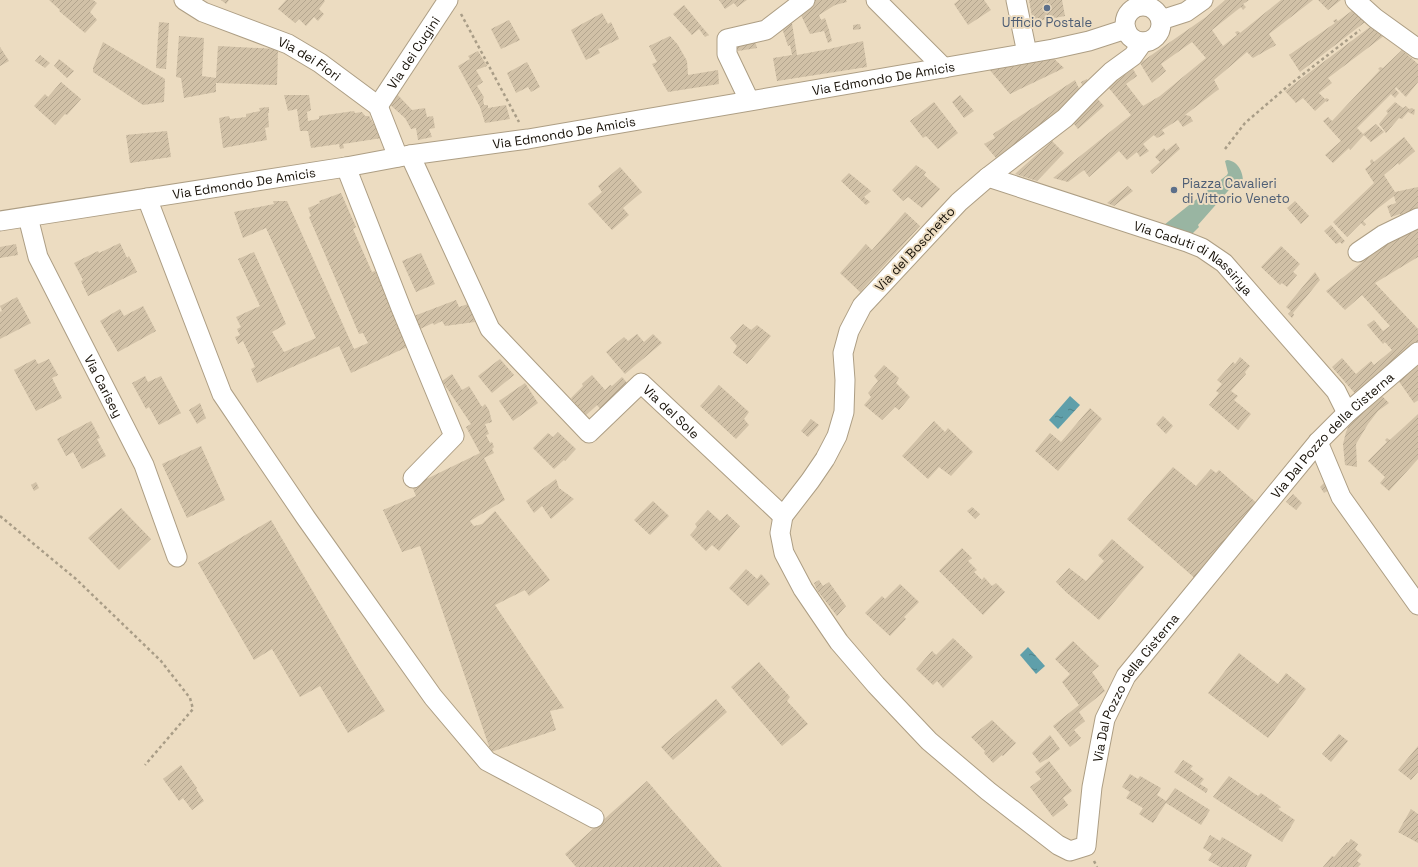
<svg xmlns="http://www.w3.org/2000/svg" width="1418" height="867" viewBox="0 0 1418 867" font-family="'Space Grotesk',sans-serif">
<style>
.green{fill:#99b5a2}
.water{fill:url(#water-ripples)}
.building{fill:url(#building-hatch)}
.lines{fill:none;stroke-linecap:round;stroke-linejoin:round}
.minor-casing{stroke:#ad9e84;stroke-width:21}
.path{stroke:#a99d87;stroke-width:2.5;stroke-dasharray:3 3;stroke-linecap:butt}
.minor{stroke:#fff;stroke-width:19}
.service-dot{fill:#5c6f8a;stroke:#ecdcc1;stroke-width:1.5}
.labels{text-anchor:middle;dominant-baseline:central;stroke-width:4;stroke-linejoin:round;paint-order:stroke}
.service-label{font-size:13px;fill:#4e5e75;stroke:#ecdcc1}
.street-label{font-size:13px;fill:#171108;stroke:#ecdcc1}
</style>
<defs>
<pattern id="water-ripples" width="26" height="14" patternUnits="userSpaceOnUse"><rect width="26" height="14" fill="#5f9faa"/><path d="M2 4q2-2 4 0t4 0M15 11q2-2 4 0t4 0" fill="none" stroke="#4d8088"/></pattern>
<pattern id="building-hatch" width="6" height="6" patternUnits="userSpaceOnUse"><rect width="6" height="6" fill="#d1c1a7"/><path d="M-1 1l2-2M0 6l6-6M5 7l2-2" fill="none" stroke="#b3a58e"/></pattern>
</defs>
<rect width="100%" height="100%" fill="#ecdcc1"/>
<path class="green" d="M1227 160C1239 161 1244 174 1243 185L1235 183 1198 225 1199 227 1191 235 1164 225 1227 175 1228 173 1225 161Z"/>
<g class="water">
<polygon points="1070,396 1080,405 1058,429 1049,420"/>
<polygon points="1028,647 1045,666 1036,674 1020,655"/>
</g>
<g class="building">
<polygon points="49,0 93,0 97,3 90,12 97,20 85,33 59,11 60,10"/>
<polygon points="221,0 229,0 226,4"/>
<polygon points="286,0 324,0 325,1 319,9 324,14 318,21 314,17 306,26 299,19 295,23 278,9"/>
<polygon points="719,0 747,0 737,7 734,3 725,9"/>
<polygon points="814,0 846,0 847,2 835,5 819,15 821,20 825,18 829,30 832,41 828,43 824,31 810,34 799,11"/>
<polygon points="959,0 984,0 991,10 968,25 954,4"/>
<polygon points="1029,0 1062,0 1065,16 1033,22"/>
<polygon points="1225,0 1249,0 1243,4 1246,7 1243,10 1241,7 1212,30 1223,46 1237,35 1235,32 1238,31 1240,33 1281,0 1313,0 1269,34 1276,45 1253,58 1247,52 1214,80 1219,89 1185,115 1190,116 1193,121 1183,127 1178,120 1162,130 1165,134 1157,138 1154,135 1143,144 1149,151 1140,157 1137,152 1127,160 1119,151 1089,177 1084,170 1068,182 1053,178 1131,115 1108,87 1133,69 1137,76 1126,84 1143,106 1160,96 1206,58 1192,42 1161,64 1166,71 1152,83 1140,63 1206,17"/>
<polygon points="1318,0 1341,0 1328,10"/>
<polygon points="684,5 702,27 709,35 705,37 699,29 692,35 673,14"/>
<polygon points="1357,7 1369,19 1300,72 1289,55 1335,23 1333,21 1336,19 1338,21"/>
<polygon points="602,13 608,24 611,22 619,39 598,49 600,53 586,60 571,30"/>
<polygon points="791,17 797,55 829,49 863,41 867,67 777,81 773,58 792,55 790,45 788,46 781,25"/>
<polygon points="509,20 520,40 501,49 491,29"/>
<polygon points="159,22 169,23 166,69 156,68"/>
<polygon points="860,24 861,29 853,30 853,25"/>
<polygon points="1374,24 1385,35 1328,78 1332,83 1319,93 1325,99 1327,98 1329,100 1327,102 1326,101 1315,111 1303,98 1296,103 1285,91"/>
<polygon points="179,36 204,38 202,76 216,78 218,46 278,49 277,85 216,83 216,92 184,98 181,78 176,77"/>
<polygon points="670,36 678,45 687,61 688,75 718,70 719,84 668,92 652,64 657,62 649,46"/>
<polygon points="755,41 757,48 738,51 734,43"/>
<polygon points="103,42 165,79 164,102 143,105 93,72 93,68"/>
<polygon points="0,47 9,61 0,66"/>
<polygon points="1402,50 1418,64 1418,82 1406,97 1396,87 1395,89 1399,93 1395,98 1391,94 1357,128 1363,134 1376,124 1384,132 1371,142 1364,135 1350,150 1349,148 1333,163 1325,155 1341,141 1323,121 1328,117 1332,121 1380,70 1378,69 1380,67 1383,68"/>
<polygon points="478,51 487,66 476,70 483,82 477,86 484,97 483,99 484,105 488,105 488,108 506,105 510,119 485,123 480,107 458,66 470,59 468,56"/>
<polygon points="40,55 50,63 45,68 35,61"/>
<polygon points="1051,56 1064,68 1010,94 988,68"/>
<polygon points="59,59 74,71 67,78 54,66"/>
<polygon points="527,62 540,87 531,92 528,87 516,93 507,73"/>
<polygon points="1087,79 1090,86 1084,89 1081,82"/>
<polygon points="1075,80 1082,95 996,158 984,144 995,138 993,134"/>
<polygon points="61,82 81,99 67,115 65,114 55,125 34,106 45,94 48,97"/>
<polygon points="395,92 412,110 425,108 427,117 433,116 435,128 429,129 432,137 418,140 416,128 411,129 405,118 388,103"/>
<polygon points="284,95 309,95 311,110 307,112 308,121 319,119 319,116 354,111 355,113 362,112 365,116 369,116 382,138 343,144 344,148 340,149 339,144 311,148 308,131 300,131 297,109 288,111"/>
<polygon points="960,95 974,111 964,118 952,102"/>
<polygon points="1096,97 1104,106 1078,129 1069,118"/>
<polygon points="934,102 958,133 938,149 926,136 923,138 910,121"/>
<polygon points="1395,102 1403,108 1406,106 1409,109 1412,108 1415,110 1414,115 1408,112 1402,119 1399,118 1386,133 1379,124 1388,113 1386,111"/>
<polygon points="269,107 269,113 268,113 269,127 265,128 267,140 223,148 219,118 229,116 230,119 246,117 246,114 260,111 259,108"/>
<polygon points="167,131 171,157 130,163 126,135"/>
<polygon points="1404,137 1415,151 1399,165 1398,163 1384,175 1395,192 1418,187 1418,210 1403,213 1404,215 1401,216 1400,214 1391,217 1387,206 1396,203 1394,196 1377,209 1363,221 1366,224 1364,226 1361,223 1347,237 1333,222 1374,183 1365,169 1371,164 1370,161 1372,159 1374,162"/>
<polygon points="1052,141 1064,153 1037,181 1015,174"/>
<polygon points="1176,143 1180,149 1152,174 1150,171 1160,162 1155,157 1164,148 1166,151"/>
<polygon points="916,165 926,172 924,175 940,189 922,208 908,197 903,201 892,190"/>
<polygon points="620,167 642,192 623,208 629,215 612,230 588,204 602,192 598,186"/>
<polygon points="849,173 871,191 864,197 870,202 866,205 841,181"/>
<polygon points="1128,186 1133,191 1114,206 1107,203"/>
<polygon points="341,193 356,227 353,229 372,272 375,271 400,327 398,328 407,347 351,373 339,346 257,383 251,369 255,367 243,341 238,344 235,337 240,335 237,329 241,327 236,317 260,306 238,259 254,252 286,324 272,332 284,352 316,338 266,228 243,238 234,212 274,204 273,201 287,201 354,349 368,343 363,333 359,334 309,217 311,216 308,208 320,203 319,201"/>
<polygon points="1295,201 1309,216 1301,224 1287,208"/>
<polygon points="905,212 920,226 860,292 840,273 866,244 872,250"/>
<polygon points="1331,225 1343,239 1345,241 1342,244 1340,242 1336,244 1324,231"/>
<polygon points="1418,228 1418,257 1375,283 1418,329 1418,345 1358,397 1332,367 1342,358 1356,374 1371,361 1374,365 1392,350 1385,342 1383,344 1367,325 1374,320 1383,331 1390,326 1362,295 1345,310 1326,291 1385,244"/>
<polygon points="120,243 127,258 129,256 137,272 88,296 81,281 83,280 74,263 98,251 99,253"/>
<polygon points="16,244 18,255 0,258 0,247"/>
<polygon points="1281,246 1300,264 1293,272 1297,275 1287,287 1282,283 1280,285 1261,267"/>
<polygon points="421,253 435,284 416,292 402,261"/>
<polygon points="1315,272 1320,280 1293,313 1294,315 1292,318 1288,314 1291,311 1286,307"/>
<polygon points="17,297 31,323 0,339 0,312 2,311 0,306"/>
<polygon points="456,300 459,307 468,304 475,322 445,326 442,321 434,325 433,323 420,329 414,316"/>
<polygon points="143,306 156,331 118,352 100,321 120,309 124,316"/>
<polygon points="743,324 751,330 757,325 771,336 747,364 733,353 737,346 730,338"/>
<polygon points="637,334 644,342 653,334 662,343 625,374 606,352 624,337 628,341"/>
<polygon points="1240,357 1250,366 1245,372 1246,374 1231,391 1238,396 1234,400 1251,414 1238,430 1209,405 1219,393 1216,391 1222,384 1217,380 1233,362 1235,364"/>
<polygon points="35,359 38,364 49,359 58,375 52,378 62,398 36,411 14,370"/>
<polygon points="500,359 514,375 492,393 478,376"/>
<polygon points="1418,364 1418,400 1414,403 1398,380"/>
<polygon points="884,365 899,378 896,383 910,397 899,410 895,407 882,420 864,405 871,397 868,393 878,381 874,376"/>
<polygon points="452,374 462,390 469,386 482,407 485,404 489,410 492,422 485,424 489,434 486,435 490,443 492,442 494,447 492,449 494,453 484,458 505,500 470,521 474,526 482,524 495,511 550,580 529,596 525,590 495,605 564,708 550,711 556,730 491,752 420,546 402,552 383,510 416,496 412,486 480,453 466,427 471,424 442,381"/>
<polygon points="592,375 605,390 610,385 612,386 622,377 629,385 601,410 597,405 585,416 571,398 583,386 582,384"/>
<polygon points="145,376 148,382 161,376 181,413 159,425 149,407 146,409 132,383"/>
<polygon points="525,383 538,403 513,421 499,401"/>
<polygon points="719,385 749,412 744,419 749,425 736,439 700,406"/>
<polygon points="1380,394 1389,403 1378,411 1368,424 1356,444 1357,467 1345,465 1343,444 1346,432 1349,425 1363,409"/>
<polygon points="200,403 206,418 197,424 189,410"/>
<polygon points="1090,408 1102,419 1058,471 1035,451 1050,433 1061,442"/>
<polygon points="1418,414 1418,459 1389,491 1380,483 1385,477 1368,461 1387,442 1385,440 1387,438 1390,440"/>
<polygon points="1163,416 1173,426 1166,434 1156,424"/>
<polygon points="811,419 819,425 808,437 801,431"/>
<polygon points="91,421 100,438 97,439 106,456 82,469 73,452 66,456 57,439"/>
<polygon points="934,421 945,432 948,428 973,452 951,476 939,467 928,479 902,456"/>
<polygon points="558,432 576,449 565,461 564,460 554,469 533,448 548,433 553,437"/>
<polygon points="201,446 225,500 187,518 162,464"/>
<polygon points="1173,467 1196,486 1211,469 1216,473 1219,470 1260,506 1197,580 1127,519"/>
<polygon points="556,479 559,488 574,499 551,519 542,506 534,513 526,501"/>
<polygon points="36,482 39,488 34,491 31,485"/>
<polygon points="1325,482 1330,489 1324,493 1320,487"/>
<polygon points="1293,494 1302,503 1296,510 1286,502"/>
<polygon points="653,501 669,516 650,535 634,520"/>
<polygon points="972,507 980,514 975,519 967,511"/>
<polygon points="121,508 151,539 119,570 88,538"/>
<polygon points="708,510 720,521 727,514 740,526 719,551 712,545 706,551 690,535 697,527 695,524"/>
<polygon points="271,520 356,665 385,711 348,733 320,686 300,697 272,649 254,660 198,563"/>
<polygon points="1112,539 1144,567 1099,620 1067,593 1056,582 1069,568 1086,581 1104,561 1098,555"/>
<polygon points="962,548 972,558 968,561 977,570 974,572 982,580 984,577 992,586 996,583 1005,592 983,615 939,571"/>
<polygon points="746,569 757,579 761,574 770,584 748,606 729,588"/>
<polygon points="819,580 823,586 829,582 846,606 837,616 817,590 814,583"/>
<polygon points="900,584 919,602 904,617 906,619 890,636 865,613 882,596 885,599"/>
<polygon points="953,638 973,657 943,688 937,681 933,685 916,669 932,651 936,655"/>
<polygon points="1073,641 1099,666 1092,672 1105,691 1079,712 1085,721 1074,730 1081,738 1070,747 1053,726 1079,705 1062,682 1070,674 1055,659"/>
<polygon points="1239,653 1278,684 1286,673 1306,689 1268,738 1208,693"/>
<polygon points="759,662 790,697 787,701 808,724 782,746 731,687"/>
<polygon points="716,699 727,712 673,760 661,747"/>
<polygon points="992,720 1016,743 1003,756 1002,755 993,763 984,753 985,751 971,737"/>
<polygon points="1339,734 1348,741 1331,762 1322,754"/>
<polygon points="1050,735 1060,749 1047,759 1040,763 1032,753"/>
<polygon points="1418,746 1418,772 1411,780 1398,770"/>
<polygon points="1183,760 1193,766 1190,769 1204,779 1200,784 1208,789 1206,793 1174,772"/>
<polygon points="1049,761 1072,791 1063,798 1068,805 1053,817 1030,787 1041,779 1035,772"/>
<polygon points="181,765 197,788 196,789 204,801 192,810 183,798 179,801 163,779"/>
<polygon points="1130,774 1138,779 1140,776 1161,788 1157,795 1166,801 1175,788 1210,810 1201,825 1166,803 1153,823 1139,814 1143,808 1126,798 1130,792 1122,787"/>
<polygon points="1229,776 1258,796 1261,793 1281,807 1278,809 1295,820 1282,842 1213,797"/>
<polygon points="647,781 722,867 576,867 565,854"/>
<polygon points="1411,809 1418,814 1418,843 1398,832"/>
<polygon points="1210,835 1220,841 1222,837 1252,855 1246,867 1220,867 1208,860 1212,854 1203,848"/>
<polygon points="1351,839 1358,844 1355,849 1362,855 1357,861 1361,864 1358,867 1323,867 1332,856 1334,857 1347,842 1348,843"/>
</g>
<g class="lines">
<g class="minor-casing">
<g id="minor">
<path id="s1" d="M184 0 203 12 288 44 320 63 378 106 398 157"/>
<polyline points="876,0 944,68"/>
<polyline points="1016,0 1027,53"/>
<polyline points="1355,0 1375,18 1418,49"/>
<circle cx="1143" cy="24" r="18"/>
<polyline points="1161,20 1186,12 1203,0"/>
<path id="s2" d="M1143 42 1133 56 1111 72 1088 94 1065 118 988 177 959 202 862 306 849 331 843 353 845 380 844 412 837 436 825 459 810 481 783 516 780 533 784 553 803 589 839 642 876 685 929 741 988 791 1058 845 1070 851 1086 846 1092 787 1105 719 1126 676 1318 442 1347 413 1418 352"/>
<polyline points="749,100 727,54 727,39 766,30 805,0"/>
<path id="s3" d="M378 106 448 0"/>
<path id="s4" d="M410 155 490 329 589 433 641 383 783 516"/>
<polyline points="346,167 401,308 454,436 413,478"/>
<path id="s5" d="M988 177 1187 242 1202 248 1224 263 1336 391 1347 413"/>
<polyline points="147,198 222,394 306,518 433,697 487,761 594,818"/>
<path id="s6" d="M28 217 38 257 144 465 177 557"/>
<path id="s7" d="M0 221 346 167 410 155 528 139 1053 49 1089 41 1126 29"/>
<polyline points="1358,252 1383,235 1418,218"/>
<polyline points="1318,442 1341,497 1418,605"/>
</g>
</g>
<g class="path">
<polyline points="461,14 519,122"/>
<polyline points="1225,149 1245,123 1288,86 1360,30"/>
<polyline points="0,516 76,579 161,661 190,698 193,709 145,765"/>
<polyline points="1094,861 1097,867"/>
</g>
<use href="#minor" class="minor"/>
</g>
<g class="service-dot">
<circle cx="1047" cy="8" r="4"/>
<circle cx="1174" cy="190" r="4"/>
</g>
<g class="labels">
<g class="service-label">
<text x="1047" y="22">Ufficio Postale</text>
<text x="1182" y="183" text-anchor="start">Piazza Cavalieri<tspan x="1182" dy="15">di Vittorio Veneto</tspan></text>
</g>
<g class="street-label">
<text stroke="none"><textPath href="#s3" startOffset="64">Via dei Cugini</textPath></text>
<text stroke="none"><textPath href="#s1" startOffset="139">Via dei Fiori</textPath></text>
<text stroke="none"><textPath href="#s7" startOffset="895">Via Edmondo De Amicis</textPath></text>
<text stroke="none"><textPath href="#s7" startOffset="571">Via Edmondo De Amicis</textPath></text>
<text stroke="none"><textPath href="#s7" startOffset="247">Via Edmondo De Amicis</textPath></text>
<text transform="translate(915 249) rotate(-47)">Via del Boschetto</text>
<text stroke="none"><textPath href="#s5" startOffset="223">Via Caduti di Nassiriya</textPath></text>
<text stroke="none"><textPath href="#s6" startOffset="186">Via Carisey</textPath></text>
<text stroke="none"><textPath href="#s4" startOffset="449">Via del Sole</textPath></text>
<text stroke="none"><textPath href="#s2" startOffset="1585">Via Dal Pozzo della Cisterna</textPath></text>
<text stroke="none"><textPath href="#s2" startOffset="1261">Via Dal Pozzo della Cisterna</textPath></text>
</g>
</g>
</svg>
